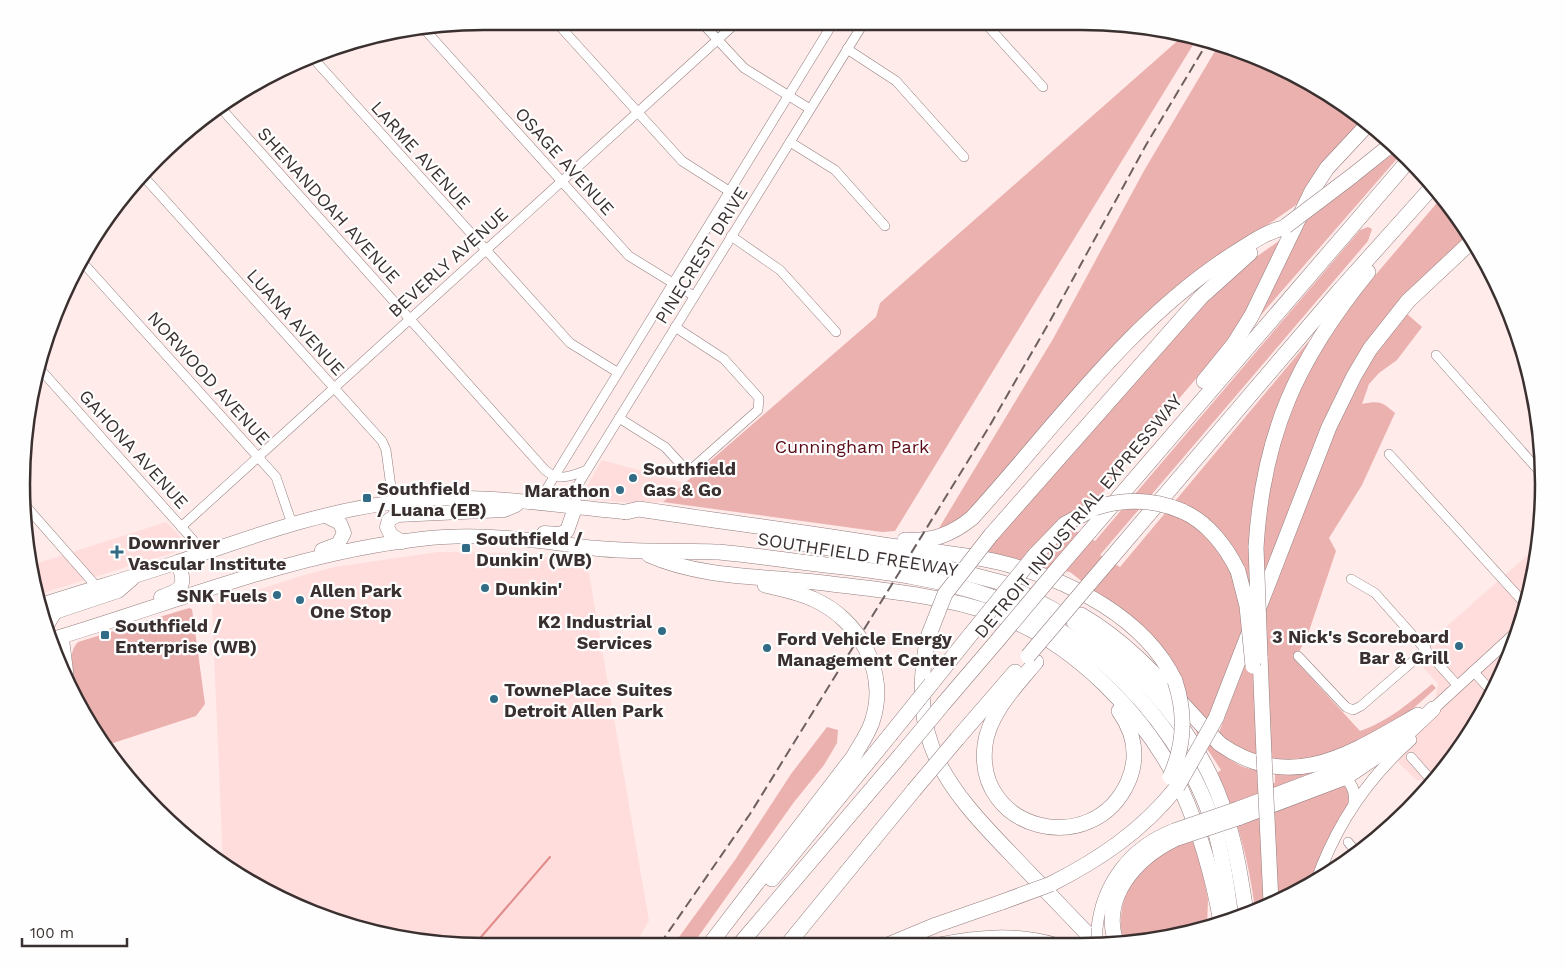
<svg xmlns="http://www.w3.org/2000/svg" width="1565" height="968" viewBox="0 0 1565 968" font-family="'Work Sans',sans-serif">
<style>
.built{fill:#ffdddc}
.green{fill:#ebb1af}
.lines{fill:none;stroke-linecap:round;stroke-linejoin:round}
.stream{stroke:#e18b8b;stroke-width:2}
.minor-casing{stroke:#947e7e;stroke-width:10}
.secondary-casing{stroke:#947e7e;stroke-width:12}
.trunk-casing{stroke:#947e7e;stroke-width:15}
.motorway-casing{stroke:#947e7e;stroke-width:16}
.minor{stroke:#fff;stroke-width:9}
.secondary{stroke:#fff;stroke-width:11}
.trunk{stroke:#fff;stroke-width:14}
.motorway{stroke:#fff;stroke-width:15}
.rail{stroke:#6d6060;stroke-width:2;stroke-dasharray:10 5;stroke-linecap:butt}
.secondary-bridge-casing{stroke:#947e7e;stroke-width:12;stroke-linecap:butt}
.motorway-bridge-casing{stroke:#947e7e;stroke-width:16;stroke-linecap:butt}
.secondary-bridge{stroke:#fff;stroke-width:11}
.motorway-bridge{stroke:#fff;stroke-width:15}
.poi-dot{fill:#326b85;stroke:#fefefe;stroke-width:2}
.labels{text-anchor:middle;dominant-baseline:central;stroke-width:4.5;stroke-linejoin:round;paint-order:stroke}
.street-label{font-size:18px;fill:#3a3030;stroke:#fefefe}
.park-label{font-size:18px;fill:#590b16;stroke:#fefefe}
.poi-label{font-size:18px;font-weight:bold;fill:#3a3030;stroke:#fefefe;text-anchor:start}
.rim{fill:none;stroke:#3a3030;stroke-width:2.5}
</style>
<rect width="100%" height="100%" fill="#ffebea"/>
<g class="built">
<polygon points="602,460 685,483 663,502 643,504 586,499 584,491"/>
<polygon points="166,522 188,544 182,550 36,595 32,565"/>
<polygon points="1538,546 1528,604 1496,689 1448,766 1432,781 1416,780 1398,762 1433,709 1438,684 1413,656"/>
<polygon points="438,552 506,553 587,562 649,921 635,944 424,943 307,911 223,863 212,605 304,575 335,567"/>
</g>
<g class="green">
<polygon points="1183,36 1196,40 895,531 882,532 663,502 876,317 880,303"/>
<polygon points="1218,46 1258,56 1365,119 1311,181 1296,205 1187,281 968,515 936,533 1053,339 1145,169"/>
<polygon points="1398,150 1402,153 1254,323 1297,227"/>
<polygon points="1442,197 1470,236 1369,343 1207,724 1187,701 1185,691 1098,594 1070,572 1038,567 985,552 1201,306 1249,262 1283,238 1243,319 1212,360 1136,449 1074,530 1095,541 1360,230 1368,227 1372,229 1368,241 1100,555 1120,567 1308,342 1310,344 1258,477 1251,514 1249,551 1273,458 1306,371 1360,293"/>
<path d="M1406 313 1422 327 1397 360 1379 373 1369 384 1362 404C1379 401 1381 401 1395 413L1362 485 1329 538 1336 551 1308 634 1295 660 1360 731C1389 721 1409 703 1432 684L1436 688 1406 715 1384 730 1311 762 1257 760 1218 735 1337 426 1376 351Z"/>
<path d="M189 608 192 609 205 704 196 716 104 746 99 741C90 720 58 661 78 642Z"/>
<polygon points="827,727 838,730 837,743 824,765 794,802 693,944 674,944 735,860 791,774"/>
<path d="M1198 730C1213 744 1236 772 1258 769L1257 783H1275V772L1329 765 1348 786 1350 802 1316 871 1311 885 1255 909C1249 861 1237 816 1217 773L1221 770 1196 732Z"/>
<path d="M1195 837 1208 899 1207 928 1124 944C1116 916 1124 887 1143 864 1150 857 1183 843 1195 837Z"/>
</g>
<g class="lines">
<polyline class="stream" points="481,937 550,857"/>
<g class="minor-casing">
<g id="minor">
<polyline points="556,22 682,161 729,191"/>
<polyline points="702,23 744,68 810,109"/>
<polyline points="986,24 1043,87"/>
<polyline points="426,31 629,256 694,296"/>
<polyline points="847,49 896,81 964,157"/>
<polyline points="312,57 570,343 617,372"/>
<path d="M219 106 545 470C559 482 571 476 587 470"/>
<polyline points="790,142 835,170 885,226"/>
<polyline points="144,177 382,441 386,450 393,502"/>
<polyline points="731,236 780,270 836,332"/>
<polyline points="84,264 276,477 292,524"/>
<polyline points="1436,355 1541,473"/>
<polyline points="40,369 194,541 200,553"/>
<polyline points="619,418 665,447 688,472 758,410 759,398 724,359 675,327"/>
<polyline points="1389,454 1527,606"/>
<polyline points="538,503 833,23"/>
<polyline points="24,504 97,587"/>
<polyline points="575,508 578,485 587,470 863,24"/>
<polyline points="181,527 736,23"/>
<polyline points="1351,579 1375,593 1458,686"/>
<polyline points="64,635 69,675"/>
<polyline points="1298,656 1346,707 1353,710 1361,706 1420,655 1426,648"/>
<polyline points="1473,671 1493,693"/>
<polyline points="1411,757 1433,782"/>
<polyline points="1348,842 1357,853"/>
</g>
</g>
<g class="secondary-casing">
<g id="secondary">
<polyline points="1429,715 1433,709 1517,632"/>
<path d="M1341 772C1350 783 1356 789 1354 803"/>
<polyline points="1238,807 1339,769 1386,741"/>
<path d="M1316 882C1335 827 1367 779 1411 740"/>
<path d="M1097 928C1102 882 1130 846 1174 829"/>
</g>
</g>
<g class="trunk-casing">
<g id="trunk">
<polyline points="544,533 559,534 567,531 575,508"/>
<polyline points="402,542 391,535 387,527 389,520 397,515 504,510 516,505"/>
<polyline points="322,550 338,544 344,533 340,523 326,516"/>
<path d="M161 597C184 589 186 586 178 562"/>
<path d="M38 606C84 591 130 578 175 563 253 536 332 507 415 500 485 493 556 506 626 512"/>
<polyline points="47,625 55,612 118,591 133,578"/>
<path d="M53 639C174 603 294 553 421 539 479 532 537 540 594 548"/>
</g>
</g>
<g class="motorway-casing">
<g id="motorway">
<polyline points="1352,176 1392,144"/>
<polyline points="1204,381 1234,344 1252,315 1312,191 1327,168 1369,123"/>
<path d="M1182 511C1207 522 1226 546 1238 571"/>
<path d="M626 512 639 509C723 522 807 532 890 546 929 552 968 554 1006 564 1071 581 1145 618 1175 681"/>
<polyline points="991,535 1178,323 1201,297 1250,253"/>
<polyline points="777,539 946,568 1003,583 1054,610"/>
<path d="M905 540C931 542 951 535 972 518 1054 428 1127 323 1230 256 1248 245 1263 233 1283 228"/>
<path d="M1256 547C1263 434 1297 359 1368 272"/>
<path d="M594 548C636 553 677 550 719 552 751 555 785 560 817 564 875 571 937 577 992 597 1091 633 1175 718 1211 817 1222 849 1227 885 1231 919"/>
<path d="M649 555C703 579 766 576 824 583 881 590 940 595 995 614 1072 640 1147 716 1181 789 1199 828 1214 880 1221 923"/>
<polyline points="1035,555 1065,524 1095,508"/>
<polyline points="1059,567 1409,160"/>
<polyline points="1089,584 1339,291 1434,185"/>
<path d="M1081 615C1138 648 1175 698 1220 744 1292 795 1353 752 1418 715"/>
<path d="M1074 622C1142 671 1201 735 1226 816 1236 847 1241 880 1246 912"/>
<path d="M928 637C907 740 944 785 1012 855 1041 885 1070 916 1099 946"/>
<polyline points="1260,656 1264,755"/>
<path d="M1036 662C1016 686 989 713 985 745 974 831 1093 860 1128 782 1139 757 1134 732 1119 711"/>
<polyline points="931,684 971,634"/>
<polyline points="944,703 997,641"/>
<polyline points="1216,718 1329,427 1354,376 1370,349 1408,301 1473,240"/>
<polyline points="957,739 1015,672"/>
<polyline points="1238,818 1346,777 1398,742 1433,709"/>
<polyline points="772,879 890,735"/>
<path d="M1051 884C1100 859 1142 831 1177 787"/>
<path d="M710 944 854 756C860 745 868 734 872 722 889 672 859 619 813 599 798 592 781 589 765 585"/>
<polyline points="740,944 899,757"/>
<polyline points="788,944 914,790"/>
<polyline points="888,945 936,925 1002,902"/>
<path d="M939 945C978 937 1016 934 1054 945"/>
<path d="M1117 945C1099 898 1136 858 1175 839"/>
</g>
</g>
<use href="#minor" class="minor"/>
<use href="#secondary" class="secondary"/>
<use href="#trunk" class="trunk"/>
<use href="#motorway" class="motorway"/>
<polyline class="rail" points="660,944 750,814 989,427 1050,321 1146,145 1207,43"/>
<g class="secondary-bridge-casing">
<g id="secondary-bridge">
<polyline points="1174,829 1238,807"/>
<polyline points="1097,928 1097,946"/>
</g>
</g>
<g class="motorway-bridge-casing">
<g id="motorway-bridge">
<polyline points="1286,226 1352,176"/>
<path d="M1095 508C1125 498 1153 499 1182 511"/>
<polyline points="1256,547 1260,656"/>
<polyline points="1238,571 1247,606 1253,666"/>
<polyline points="971,634 1035,555"/>
<polyline points="928,637 945,594 991,535"/>
<polyline points="997,641 1059,567"/>
<polyline points="1028,656 1089,584"/>
<polyline points="890,735 931,684"/>
<polyline points="1264,755 1271,902"/>
<polyline points="899,757 944,703"/>
<path d="M1170 777C1185 745 1186 714 1175 681"/>
<polyline points="1177,787 1216,718"/>
<polyline points="914,790 957,739"/>
<polyline points="1175,839 1238,818"/>
<polyline points="1002,902 1051,884"/>
</g>
</g>
<use href="#secondary-bridge" class="secondary-bridge"/>
<use href="#motorway-bridge" class="motorway-bridge"/>
</g>
<g class="poi-dot">
<circle cx="633" cy="478" r="5"/>
<circle cx="620" cy="490" r="5"/>
<rect x="362" y="493" width="10" height="10" rx="2.5"/>
<rect x="461" y="543" width="10" height="10" rx="2.5"/>
<path d="M114.5 544.5h5v5h5v5h-5v5h-5v-5h-5v-5h5z"/>
<circle cx="485" cy="588" r="5"/>
<circle cx="277" cy="595" r="5"/>
<circle cx="300" cy="600" r="5"/>
<circle cx="662" cy="631" r="5"/>
<rect x="100" y="630" width="10" height="10" rx="2.5"/>
<circle cx="1459" cy="646" r="5"/>
<circle cx="767" cy="648" r="5"/>
<circle cx="494" cy="699" r="5"/>
</g>
<g class="labels">
<g class="street-label">
<text transform="translate(421 155) rotate(48)">LARME AVENUE</text>
<text transform="translate(565 161) rotate(48)">OSAGE AVENUE</text>
<text transform="translate(329 205) rotate(48)">SHENANDOAH AVENUE</text>
<text transform="translate(701 255) rotate(-58)">PINECREST DRIVE</text>
<text transform="translate(448 262) rotate(-42)">BEVERLY AVENUE</text>
<text transform="translate(296 322) rotate(48)">LUANA AVENUE</text>
<text transform="translate(209 378) rotate(48)">NORWOOD AVENUE</text>
<text transform="translate(134 449) rotate(48)">GAHONA AVENUE</text>
<text transform="translate(1078 516) rotate(-50)">DETROIT INDUSTRIAL EXPRESSWAY</text>
<text transform="translate(858 554) rotate(9)">SOUTHFIELD FREEWAY</text>
</g>
<g class="park-label">
<text x="852" y="446">Cunningham Park</text>
</g>
<g class="poi-label">
<text x="643" y="468">Southfield<tspan x="643" dy="21">Gas &amp; Go</tspan></text>
<text x="377" y="488">Southfield<tspan x="377" dy="21">/ Luana (EB)</tspan></text>
<text x="610" y="490" text-anchor="end">Marathon</text>
<text x="476" y="538">Southfield /<tspan x="476" dy="21">Dunkin' (WB)</tspan></text>
<text x="128" y="542">Downriver<tspan x="128" dy="21">Vascular Institute</tspan></text>
<text x="495" y="588">Dunkin'</text>
<text x="310" y="590">Allen Park<tspan x="310" dy="21">One Stop</tspan></text>
<text x="267" y="595" text-anchor="end">SNK Fuels</text>
<text x="652" y="621" text-anchor="end">K2 Industrial<tspan x="652" dy="21">Services</tspan></text>
<text x="115" y="625">Southfield /<tspan x="115" dy="21">Enterprise (WB)</tspan></text>
<text x="1449" y="636" text-anchor="end">3 Nick's Scoreboard<tspan x="1449" dy="21">Bar &amp; Grill</tspan></text>
<text x="777" y="638">Ford Vehicle Energy<tspan x="777" dy="21">Management Center</tspan></text>
<text x="504" y="689">TownePlace Suites<tspan x="504" dy="21">Detroit Allen Park</tspan></text>
</g>
</g>
<path d="M0 0H1565V968H0ZM484 30H1081A454 454 0 0 1 1535 484V484A454 454 0 0 1 1081 938H484A454 454 0 0 1 30 484V484A454 454 0 0 1 484 30Z" fill="#fefefe" fill-rule="evenodd"/>
<path class="rim" d="M484 30H1081A454 454 0 0 1 1535 484V484A454 454 0 0 1 1081 938H484A454 454 0 0 1 30 484V484A454 454 0 0 1 484 30Z"/>
<path d="M22 938v8h105v-8" fill="none" stroke="#3a3030" stroke-width="2.5"/>
<text x="30" y="938" font-size="15" fill="#3a3030" stroke="#fefefe" stroke-width="4" paint-order="stroke">100 m</text>
</svg>
